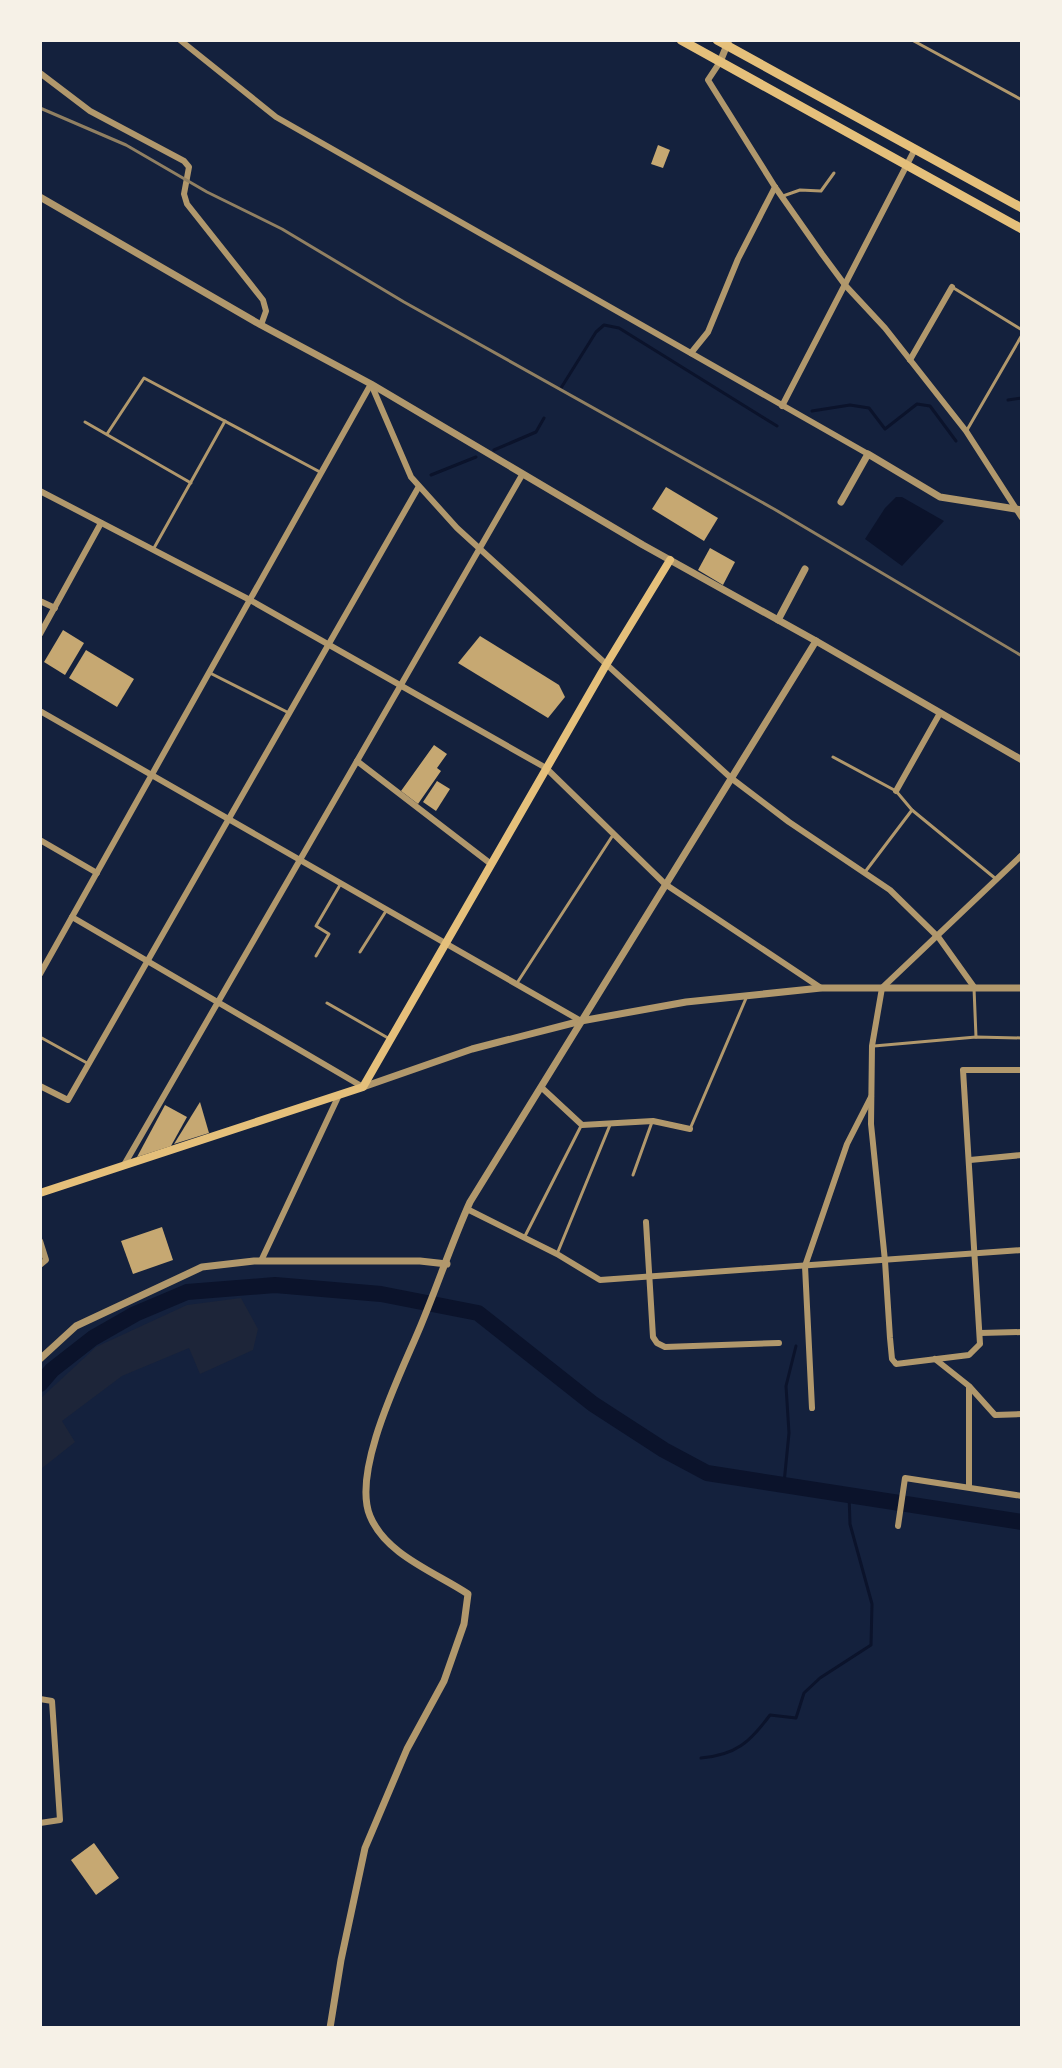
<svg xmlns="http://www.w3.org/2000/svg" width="1062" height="2068" viewBox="0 0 1062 2068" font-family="'Noto Sans',sans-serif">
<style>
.green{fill:#1d2539}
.water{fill:#0b132b}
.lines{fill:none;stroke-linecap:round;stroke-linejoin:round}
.stream{stroke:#0b132b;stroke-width:3}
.river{stroke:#0b132b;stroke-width:16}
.building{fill:#c6a872}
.service{stroke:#b1986c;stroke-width:3}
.minor{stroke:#b1986c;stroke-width:6}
.tertiary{stroke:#b1986c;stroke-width:7}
.secondary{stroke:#e5c07b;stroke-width:8}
.primary{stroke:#e5c07b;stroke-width:9}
.rail{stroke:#918062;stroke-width:3}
</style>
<rect width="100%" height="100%" fill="#14213d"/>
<polygon class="green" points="241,1298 258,1329 253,1350 200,1374 189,1348 122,1376 62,1421 75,1442 41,1469 41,1398 96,1347 187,1305"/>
<polygon class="water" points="896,497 902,497 944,521 902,566 865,539 885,508"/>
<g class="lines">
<g class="stream">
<polyline points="561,388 596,332 604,325 619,328 777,426"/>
<polyline points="1008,400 1022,398"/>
<polyline points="812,411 850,405 869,408 885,429 917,404 930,406 956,441"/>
<polyline points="494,450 536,432 544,418"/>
<polyline points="431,475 476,457"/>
<polyline points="784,1483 789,1433 786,1386 796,1346"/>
<path d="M701 1758C736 1755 750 1742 770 1715L796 1718 804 1693 820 1678 871 1645 872 1604 850 1524 849 1494"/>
</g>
<polyline class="river" points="40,1384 52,1370 93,1338 135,1314 187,1292 275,1285 381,1294 478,1313 593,1404 664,1450 707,1473 1022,1522"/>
</g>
<g class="building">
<polygon points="658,145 670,150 663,168 651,164"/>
<polygon points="666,487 718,518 704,541 652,509"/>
<polygon points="710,548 735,562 723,585 698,570"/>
<polygon points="63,630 84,643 65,675 44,662"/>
<polygon points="480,636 559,685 565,697 548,718 458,663"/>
<polygon points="86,650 134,679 117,707 69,678"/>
<polygon points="434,745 447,754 437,768 441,771 418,804 401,791"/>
<polygon points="437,781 450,789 436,811 423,802"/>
<polygon points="200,1102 209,1133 174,1144"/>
<polygon points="165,1105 187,1117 171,1146 137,1157"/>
<polygon points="162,1227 173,1260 133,1274 121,1241"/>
<polygon points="94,1843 119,1878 96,1895 71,1860"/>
</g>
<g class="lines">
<g class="service">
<polyline points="912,40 1022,100"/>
<polyline points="783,196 800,190 821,191 834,173"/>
<polyline points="952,287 1022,330"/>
<polyline points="85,422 191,483"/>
<polyline points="967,430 1022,335"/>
<polyline points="107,434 144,378 320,472"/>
<polyline points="154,548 225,421"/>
<polyline points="210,673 289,713"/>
<polyline points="833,757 896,791 912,810"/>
<polyline points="865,872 912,810 996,879"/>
<polyline points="360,952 386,911"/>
<polyline points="316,956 329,934 316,926 340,885"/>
<polyline points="517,983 613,835"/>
<polyline points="974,988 976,1037"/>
<polyline points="327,1003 388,1038"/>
<polyline points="40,1037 87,1063"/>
<polyline points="874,1046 976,1037 1022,1038"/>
<polyline points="690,1129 747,996"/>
<polyline points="633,1175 652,1122"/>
<polyline points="524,1238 581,1126"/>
<polyline points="557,1254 610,1125"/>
</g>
<g class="minor">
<polyline points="180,40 276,117 868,454"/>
<polyline points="720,62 708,80 775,187 822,254 845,285 885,328 966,431 1022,518"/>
<polyline points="40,73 90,111 184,161 189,167 184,194 187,204 263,300 266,311 261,325"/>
<polyline points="691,353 708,332 738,259 775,187"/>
<polyline points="910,360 952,287"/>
<polyline points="371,384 411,477 457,528 731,778 789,822 890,890 939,938 974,987"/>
<polyline points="782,406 914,151"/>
<polyline points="40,491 250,600 546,768 665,884 821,988"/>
<polyline points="40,601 55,608"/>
<polyline points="40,634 101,523"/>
<polyline points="40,711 581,1021"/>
<polyline points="357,761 491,864"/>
<polyline points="896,791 940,713"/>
<polyline points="40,840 97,873"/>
<polyline points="1022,855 882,988 872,1046 871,1124 885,1261 890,1338 892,1359 896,1364 969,1355 980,1344 963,1070 1022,1070"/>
<polyline points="72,917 363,1087"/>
<polyline points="40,974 371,384"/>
<polyline points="40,1086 68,1100 418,488"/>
<polyline points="541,1087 582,1125 653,1121 690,1129"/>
<polyline points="970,1160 1022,1155"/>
<polyline points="124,1165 522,475"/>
<polyline points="467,1209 557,1254 600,1280 1022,1250"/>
<polyline points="646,1222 653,1337 657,1343 665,1347 779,1343"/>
<polyline points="40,1241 46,1260 40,1265"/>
<polyline points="261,1261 339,1095"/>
<polyline points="980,1333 1022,1332"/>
<polyline points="935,1359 969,1386 995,1415 1022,1414"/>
<polyline points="969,1387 969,1487"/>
<polyline points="812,1408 805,1266 847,1144 871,1097"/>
<polyline points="898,1526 905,1478 1022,1496"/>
<polyline points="40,1699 52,1701 60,1820 40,1823"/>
</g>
<g class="tertiary">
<polyline points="720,62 729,40"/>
<polyline points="40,197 261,325 371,384 643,545 816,641 1022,760"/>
<polyline points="841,502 868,454 940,497 1022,510"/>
<polyline points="778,620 805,569"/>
<polyline points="363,1087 472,1049 581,1021 686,1002 821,988 1022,988"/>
<polyline points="40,1359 76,1326 202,1267 254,1261 420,1261 447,1264"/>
<path d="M330 2028 341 1960 365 1848 407 1749 444 1681 464 1624 468 1594C435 1572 386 1555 370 1516 351 1470 403 1369 421 1325 438 1284 452 1242 470 1202L816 641"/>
</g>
<polyline class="secondary" points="40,1193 363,1087 606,665 670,560"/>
<g class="primary">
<polyline points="681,40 1022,229"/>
<polyline points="717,40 1022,208"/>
</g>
<polyline class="rail" points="40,108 126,145 207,192 282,229 404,302 774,509 1022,656"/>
</g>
<rect width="1062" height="2068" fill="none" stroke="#f6f1e7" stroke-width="84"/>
</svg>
